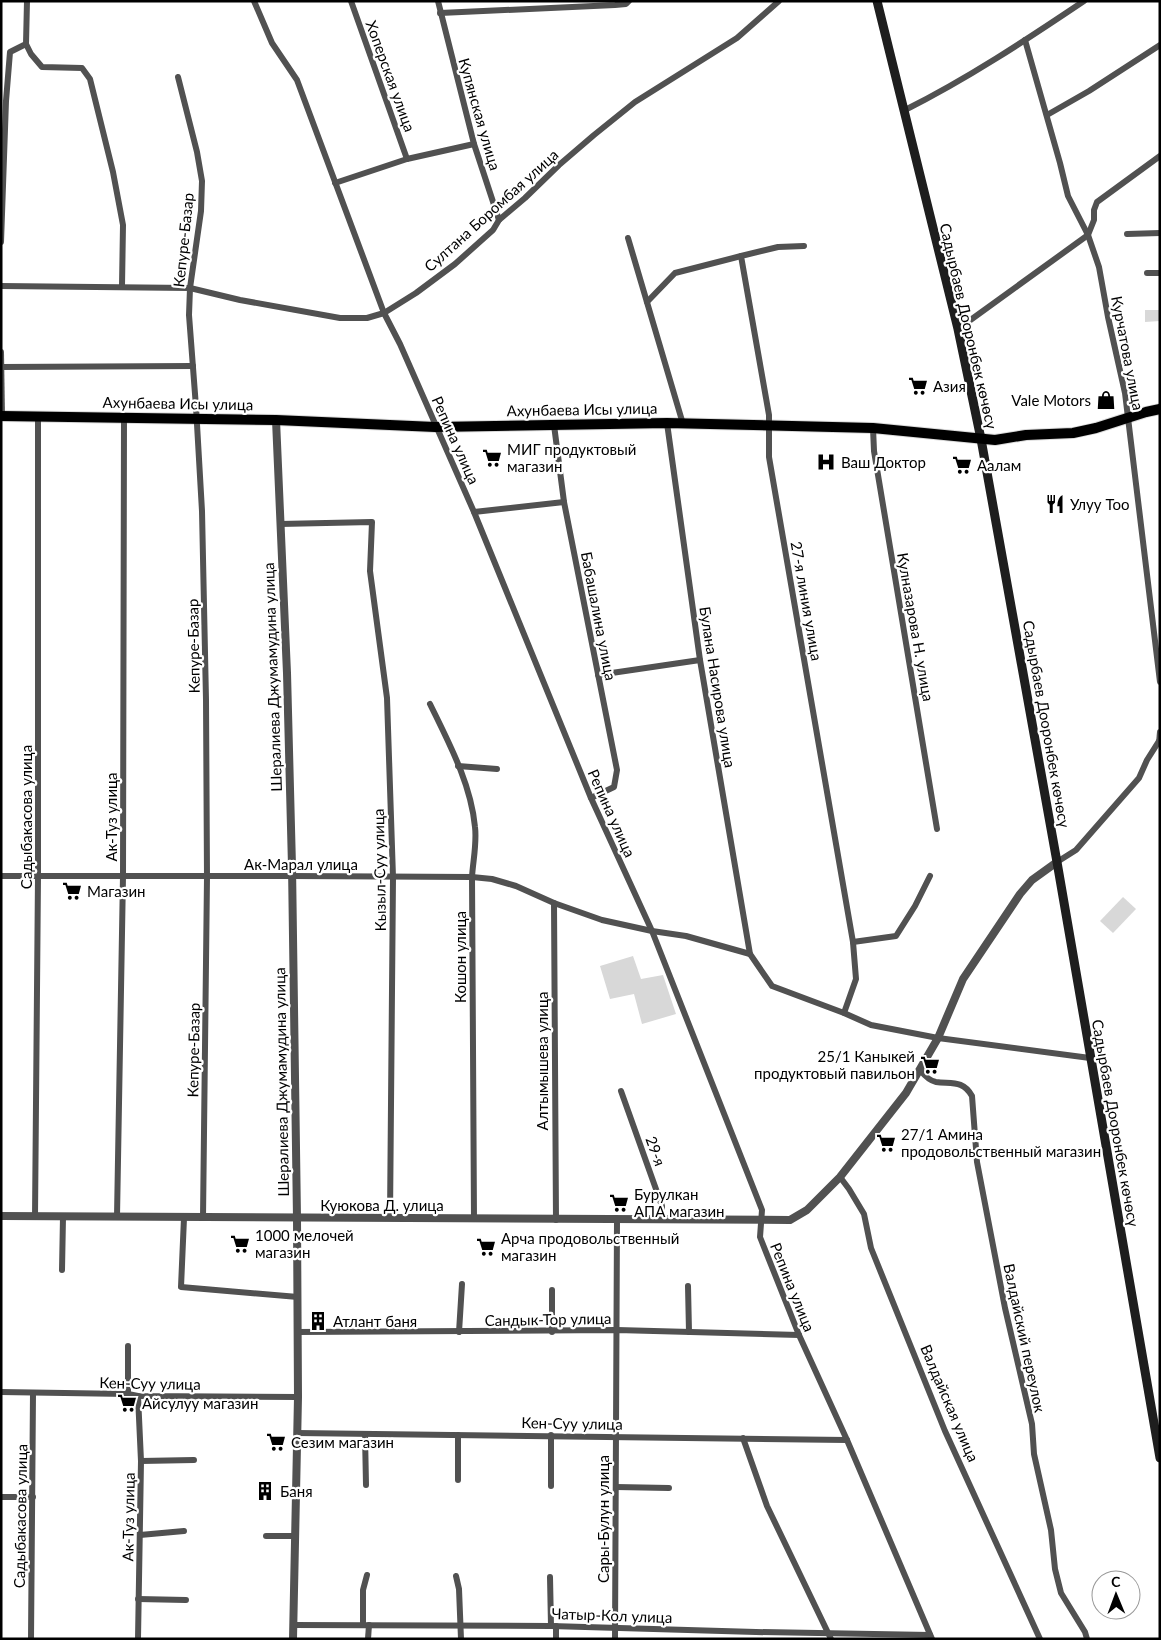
<svg xmlns="http://www.w3.org/2000/svg" width="1161" height="1640" viewBox="0 0 1161 1640" font-family="Lato,sans-serif">
<style>
.green{fill:#d8d8d8}
.lines{fill:none;stroke-linecap:round;stroke-linejoin:round}
.primary-casing{stroke:#dbdbdb;stroke-width:12}
.minor{stroke:#515151;stroke-width:6}
.tertiary{stroke:#515151;stroke-width:8}
.secondary{stroke:#1e1e1e;stroke-width:9}
.primary{stroke:#000;stroke-width:10}
.labels{text-anchor:middle;dominant-baseline:central;stroke-width:4.5;stroke-linejoin:round;paint-order:stroke}
.street-label{font-size:15px;fill:#000;stroke:#fff}
.poi-label{font-size:15px;fill:#000;stroke:#fff;text-anchor:start}
</style>
<rect width="100%" height="100%" fill="#fff"/>
<g class="green">
<polygon points="1145,310 1160,310 1160,321 1145,322"/>
<polygon points="1123,897 1136,909 1113,933 1100,921"/>
<polygon points="633,956 641,979 663,975 676,1014 642,1024 634,994 610,999 600,966"/>
</g>
<g class="lines">
<g class="primary-casing">
<polyline id="primary" points="1,416 276,420 435,427 667,423 873,428 995,440 1026,435 1073,433 1096,428 1146,412 1160,409"/>
</g>
<g class="minor">
<polyline points="254,1 272,43 297,80 384,313 400,344 474,512 591,798 652,931 762,1210 760,1237 799,1335 847,1440 932,1639"/>
<polyline points="351,1 407,159"/>
<polyline points="438,1 474,144 499,220"/>
<polyline points="440,13 615,5 626,4 629,1"/>
<polyline points="1025,40 1060,163 1068,196 1088,235 1099,267 1108,317 1125,393 1160,682"/>
<polyline points="26,44 31,54 42,67 82,68 90,79 113,172 123,225 122,286"/>
<polyline points="178,77 197,152 202,181 201,211 190,288 189,315 196,407 202,511 206,700 207,877 203,1218"/>
<path d="M905 110C967 79 1026 40 1084 1"/>
<polyline points="1047,115 1089,91 1160,45"/>
<polyline points="335,183 407,159 474,144"/>
<polyline points="1127,234 1160,233"/>
<polyline points="628,238 683,424"/>
<polyline points="1,242 6,101 10,52 26,44 27,1"/>
<polyline points="804,246 778,247 741,256 769,415 769,457 853,942 856,979 844,1013"/>
<polyline points="1147,273 1160,273"/>
<polyline points="1,286 190,288 240,300 340,318 367,318 384,313 416,293 455,264 493,230 499,220 525,198 559,165 594,135 635,102 737,38 779,1"/>
<polyline points="647,302 675,273 741,256"/>
<polyline points="958,329 1088,235 1094,220 1094,210 1097,202 1160,156"/>
<polyline points="1,352 2,416"/>
<polyline points="1,367 193,366"/>
<polyline points="667,423 700,660 750,954"/>
<polyline points="554,425 564,502 617,770 614,787 591,798"/>
<polyline points="873,428 874,451 937,829"/>
<polyline points="474,512 564,502"/>
<polyline points="280,524 372,522 370,571 387,698 393,877 390,1218"/>
<polyline points="598,675 700,660"/>
<path d="M430 704C449 743 471 784 475 827 477 843 473 861 472 877L474 1219"/>
<polyline points="1159,743 1160,732"/>
<polyline points="458,766 497,769"/>
<polyline points="1057,862 1076,850 1139,778 1147,760 1159,741"/>
<polyline points="1,876 292,876 472,877 492,879 516,886 554,903 602,920 652,931 686,936 750,954 772,986 844,1013 871,1025 938,1038 1090,1058"/>
<polyline points="554,903 556,1220"/>
<polyline points="853,942 896,936 915,906 930,876"/>
<path d="M920 1070C924 1075 930 1081 936 1082 952 1084 963 1080 972 1096L977 1162 1005 1308 1032 1424 1034 1454 1051 1530 1055 1569 1061 1593 1085 1632 1087 1639"/>
<polyline points="621,1091 662,1206 662,1220"/>
<polyline points="840,1177 849,1189 864,1214 871,1248 945,1431 1040,1639"/>
<polyline points="35,1217 38,876 38,416"/>
<polyline points="117,1217 123,876 124,417"/>
<polyline points="184,1218 181,1287 298,1297"/>
<polyline points="62,1270 63,1217"/>
<polyline points="688,1286 689,1332"/>
<polyline points="552,1290 552,1332"/>
<polyline points="297,1332 617,1330 799,1335"/>
<polyline points="459,1332 462,1284"/>
<polyline points="128,1346 128,1394"/>
<polyline points="1,1392 128,1394 138,1396 298,1397"/>
<polyline points="297,1433 847,1440"/>
<polyline points="365,1435 366,1485"/>
<polyline points="551,1435 551,1486"/>
<polyline points="743,1438 767,1506 831,1639"/>
<polyline points="141,1461 194,1460"/>
<polyline points="458,1480 458,1435"/>
<polyline points="616,1487 669,1488"/>
<polyline points="1,1497 33,1497"/>
<polyline points="140,1535 184,1531"/>
<polyline points="266,1536 295,1536"/>
<polyline points="456,1576 459,1589 461,1639"/>
<polyline points="550,1577 551,1626"/>
<polyline points="138,1599 186,1600"/>
<polyline points="293,1625 551,1626 756,1632 930,1635"/>
<polyline points="363,1625 363,1590 367,1575"/>
<polyline points="31,1639 33,1393"/>
<polyline points="138,1639 141,1461 138,1396"/>
<polyline points="368,1639 369,1625"/>
<polyline points="556,1639 556,1626"/>
<polyline points="615,1639 617,1220"/>
</g>
<g class="tertiary">
<polyline points="276,420 287,673 292,866 297,1218 298,1397 293,1639"/>
<polyline points="1,1216 790,1220 807,1210 840,1177 906,1093 938,1038 963,979 1020,894 1032,880 1057,862"/>
</g>
<polyline class="secondary" points="877,1 958,329 981,439 1057,862 1160,1458"/>
<use href="#primary" class="primary"/>
</g>
<defs>
<g id="supermarket-bare" transform="scale(1.5)"><path d="M-6-5.5h2.5l.6 2H6L4.5 2H-2.5L-4.4-4H-6ZM-1.5 3.2a1.3 1.3 0 1 0 .1 0ZM3 3.2a1.3 1.3 0 1 0 .1 0Z" fill="#000" stroke="#fff" stroke-width="2.5" paint-order="stroke"/></g>
<g id="shop-bare" transform="scale(1.5)"><path d="M-5-2.5h2.3a2.7 3.5 0 0 1 5.4 0H5L5.5 6h-11ZM-1.5-2.5h3a1.5 2.3 0 0 0-3 0Z" fill="#000" stroke="#fff" stroke-width="2.5" paint-order="stroke"/></g>
<g id="hospital-bare" transform="scale(1.5)"><path d="M-5-5h3v3.5h4V-5h3V5h-3V1.5h-4V5h-3Z" fill="#000" stroke="#fff" stroke-width="2.5" paint-order="stroke"/></g>
<g id="restaurant-bare" transform="scale(1.5)"><path d="M-5-6h1v4h1v-4h1v4h1v-4h1v5L-1.5 .5V6h-2V.5L-5-1ZM5-6V6H3V1.5H1.5Q1.5-4 5-6Z" fill="#000" stroke="#fff" stroke-width="2.5" paint-order="stroke"/></g>
<g id="building-bare" transform="scale(1.5)"><path d="M-4-6H4V6H1V3H-1V6H-4ZM-2.5-4.3h1.7v1.8h-1.7ZM.8-4.3h1.7v1.8H.8ZM-2.5-1h1.7V.8h-1.7ZM.8-1h1.7V.8H.8Z" fill="#000" stroke="#fff" stroke-width="2.5" paint-order="stroke"/></g>
</defs>
<g fill-rule="evenodd">
<use href="#supermarket-bare" x="918" y="386"/>
<use href="#shop-bare" x="1106" y="400"/>
<use href="#supermarket-bare" x="492" y="458"/>
<use href="#hospital-bare" x="826" y="462"/>
<use href="#supermarket-bare" x="962" y="465"/>
<use href="#restaurant-bare" x="1055" y="504"/>
<use href="#supermarket-bare" x="72" y="891"/>
<use href="#supermarket-bare" x="930" y="1065"/>
<use href="#supermarket-bare" x="886" y="1143"/>
<use href="#supermarket-bare" x="619" y="1203"/>
<use href="#supermarket-bare" x="240" y="1244"/>
<use href="#supermarket-bare" x="486" y="1247"/>
<use href="#building-bare" x="318" y="1321"/>
<use href="#supermarket-bare" x="127" y="1403"/>
<use href="#supermarket-bare" x="276" y="1442"/>
<use href="#building-bare" x="265" y="1491"/>
</g>
<g class="labels">
<g class="street-label">
<text transform="translate(391 76) rotate(70)">Хоперская улица</text>
<text transform="translate(480 114) rotate(74)">Купянская улица</text>
<text transform="translate(491 210) rotate(-42)">Султана Боромбая улица</text>
<text transform="translate(183 240) rotate(-84)">Кепуре-Базар</text>
<text transform="translate(969 326) rotate(77)">Садырбаев Дооронбек көчөсү</text>
<text transform="translate(1128 353) rotate(79)">Курчатова улица</text>
<text transform="translate(178 403) rotate(1)">Ахунбаева Исы улица</text>
<text transform="translate(582 409) rotate(-1)">Ахунбаева Исы улица</text>
<text transform="translate(456 440) rotate(66)">Репина улица</text>
<text transform="translate(807 601) rotate(80)">27-я линия улица</text>
<text transform="translate(599 616) rotate(79)">Бабашалина улица</text>
<text transform="translate(916 627) rotate(80)">Кулназарова Н. улица</text>
<text transform="translate(193 646) rotate(-91)">Кепуре-Базар</text>
<text transform="translate(272 677) rotate(-92)">Шералиева Джумамудина улица</text>
<text transform="translate(718 687) rotate(81)">Булана Насирова улица</text>
<text transform="translate(1047 724) rotate(80)">Садырбаев Дооронбек көчөсү</text>
<text transform="translate(612 813) rotate(66)">Репина улица</text>
<text transform="translate(26 817) rotate(-90)">Садыбакасова улица</text>
<text transform="translate(111 817) rotate(-90)">Ак-Туз улица</text>
<text x="301" y="864">Ак-Марал улица</text>
<text transform="translate(379 870) rotate(-91)">Кызыл-Суу улица</text>
<text transform="translate(460 957) rotate(-90)">Кошон улица</text>
<text transform="translate(193 1050) rotate(-89)">Кепуре-Базар</text>
<text transform="translate(542 1061) rotate(-90)">Алтымышева улица</text>
<text transform="translate(281 1082) rotate(-91)">Шералиева Джумамудина улица</text>
<text transform="translate(1116 1123) rotate(80)">Садырбаев Дооронбек көчөсү</text>
<text transform="translate(656 1151) rotate(70)">29-я</text>
<text x="382" y="1205">Куюкова Д. улица</text>
<text transform="translate(793 1287) rotate(68)">Репина улица</text>
<text transform="translate(548 1319) rotate(-1)">Сандык-Тор улица</text>
<text transform="translate(1025 1338) rotate(78)">Валдайский переулок</text>
<text transform="translate(150 1383) rotate(1)">Кен-Суу улица</text>
<text transform="translate(950 1403) rotate(67)">Валдайская улица</text>
<text transform="translate(572 1423) rotate(1)">Кен-Суу улица</text>
<text transform="translate(20 1516) rotate(-89)">Садыбакасова улица</text>
<text transform="translate(128 1517) rotate(-89)">Ак-Туз улица</text>
<text transform="translate(603 1519) rotate(-90)">Сары-Булун улица</text>
<text transform="translate(612 1615) rotate(2)">Чатыр-Кол улица</text>
</g>
<g class="poi-label">
<text x="933" y="386">Азия</text>
<text x="1091" y="400" text-anchor="end">Vale Motors</text>
<text x="507" y="449">МИГ продуктовый<tspan x="507" dy="17">магазин</tspan></text>
<text x="841" y="462">Ваш Доктор</text>
<text x="977" y="465">Аалам</text>
<text x="1070" y="504">Улуу Тоо</text>
<text x="87" y="891">Магазин</text>
<text x="915" y="1056" text-anchor="end">25/1 Каныкей<tspan x="915" dy="17">продуктовый павильон</tspan></text>
<text x="901" y="1134">27/1 Амина<tspan x="901" dy="17">продовольственный магазин</tspan></text>
<text x="634" y="1194">Бурулкан<tspan x="634" dy="17">АПА магазин</tspan></text>
<text x="255" y="1235">1000 мелочей<tspan x="255" dy="17">магазин</tspan></text>
<text x="501" y="1238">Арча продовольственный<tspan x="501" dy="17">магазин</tspan></text>
<text x="333" y="1321">Атлант баня</text>
<text x="142" y="1403">Айсулуу магазин</text>
<text x="291" y="1442">Сезим магазин</text>
<text x="280" y="1491">Баня</text>
</g>
</g>
<rect width="1161" height="1640" fill="none" stroke="#000000" stroke-width="5"/>
<g transform="translate(1116 1595) rotate(359)"><circle r="24" fill="#ffffff" stroke="#999999"/>
<path d="M0-4L9 19L0 12L-9 19Z" fill="#000000"/>
<text y="-8" font-size="14" font-weight="bold" text-anchor="middle" fill="#000000">С</text>
</g>
</svg>
